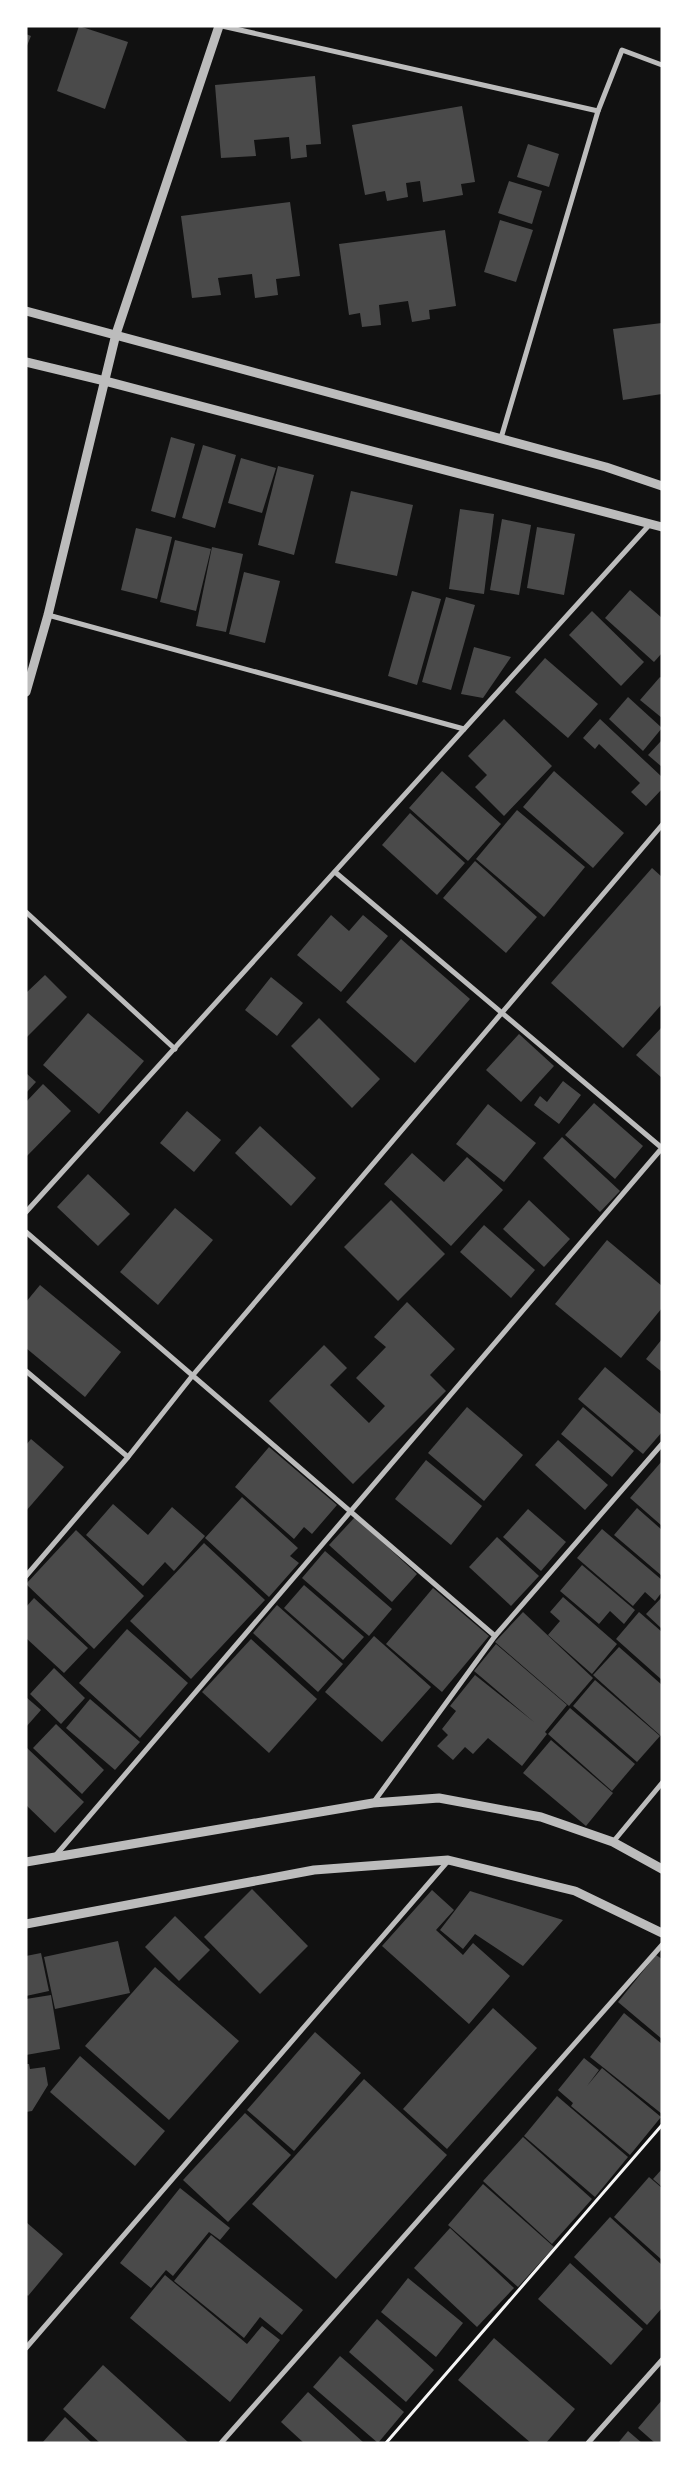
<svg xmlns="http://www.w3.org/2000/svg" width="688" height="2469" viewBox="0 0 688 2469" font-family="Montserrat,sans-serif">
<style>
.building{fill:#4a4a4a}
.lines{fill:none;stroke-linecap:round;stroke-linejoin:round}
.path{stroke:#f5f5f5;stroke-width:3}
.minor{stroke:#bcbcbc;stroke-width:5}
.tertiary{stroke:#bcbcbc;stroke-width:9}
</style>
<rect width="100%" height="100%" fill="#111"/>
<g class="building">
<polygon points="79,26 128,42 105,109 57,91"/>
<polygon points="26,34 31,36 26,48"/>
<polygon points="315,76 321,144 306,145 307,157 291,159 289,137 254,140 256,156 221,158 215,85"/>
<polygon points="462,106 475,182 461,184 463,195 423,202 420,181 406,183 408,197 387,201 385,191 365,195 352,125"/>
<polygon points="528,144 559,154 549,187 517,177"/>
<polygon points="509,181 542,191 532,224 498,213"/>
<polygon points="290,202 300,276 276,279 278,295 255,298 252,274 218,278 221,295 192,298 181,216"/>
<polygon points="500,220 533,230 516,282 484,272"/>
<polygon points="445,230 456,306 429,310 430,319 412,322 408,301 379,305 381,325 362,327 360,313 349,315 339,244"/>
<polygon points="662,323 662,394 623,400 613,329"/>
<polygon points="171,437 195,444 175,518 151,511"/>
<polygon points="203,445 236,455 215,528 182,518"/>
<polygon points="241,458 276,468 262,513 228,503"/>
<polygon points="278,466 314,475 294,555 258,545"/>
<polygon points="351,491 413,505 397,576 335,563"/>
<polygon points="460,509 494,514 484,594 449,589"/>
<polygon points="502,519 531,525 519,595 490,590"/>
<polygon points="537,527 575,534 564,595 527,588"/>
<polygon points="136,528 172,537 157,599 121,590"/>
<polygon points="175,540 211,549 196,611 160,602"/>
<polygon points="212,547 243,554 226,632 196,626"/>
<polygon points="244,572 280,581 265,643 229,634"/>
<polygon points="630,590 662,618 662,653 654,662 605,618"/>
<polygon points="412,591 441,599 417,685 388,676"/>
<polygon points="446,597 475,605 451,690 422,682"/>
<polygon points="592,611 644,662 621,686 569,635"/>
<polygon points="474,647 511,657 483,698 461,694"/>
<polygon points="545,658 598,704 568,738 515,692"/>
<polygon points="660,677 662,678 662,718 640,700"/>
<polygon points="628,697 662,728 643,751 609,719"/>
<polygon points="504,719 552,766 504,816 475,787 487,775 468,756"/>
<polygon points="600,719 662,777 662,789 646,806 631,792 640,783 599,744 595,749 583,738"/>
<polygon points="662,740 662,767 648,755"/>
<polygon points="442,771 501,824 468,861 409,808"/>
<polygon points="554,771 624,833 593,868 523,807"/>
<polygon points="517,810 585,867 544,917 476,859"/>
<polygon points="410,813 465,863 437,895 382,845"/>
<polygon points="475,861 537,917 506,953 443,898"/>
<polygon points="652,868 662,877 662,1004 623,1048 551,983"/>
<polygon points="331,915 349,931 363,915 388,936 341,992 297,955"/>
<polygon points="401,939 470,999 415,1063 346,1002"/>
<polygon points="45,975 67,997 26,1038 26,993"/>
<polygon points="271,977 303,1003 277,1036 245,1010"/>
<polygon points="88,1013 144,1061 99,1114 43,1065"/>
<polygon points="319,1018 380,1079 352,1108 291,1046"/>
<polygon points="662,1027 662,1078 636,1055"/>
<polygon points="519,1034 554,1066 521,1102 486,1070"/>
<polygon points="26,1073 36,1082 26,1093"/>
<polygon points="563,1081 581,1095 559,1124 534,1105 540,1096 547,1102"/>
<polygon points="43,1084 71,1111 26,1157 26,1102"/>
<polygon points="594,1103 643,1146 615,1179 565,1135"/>
<polygon points="488,1104 536,1143 504,1182 456,1144"/>
<polygon points="187,1111 221,1140 194,1172 160,1143"/>
<polygon points="260,1126 316,1178 291,1206 235,1153"/>
<polygon points="562,1137 620,1191 600,1212 543,1158"/>
<polygon points="412,1153 444,1182 467,1157 503,1190 451,1246 384,1184"/>
<polygon points="88,1174 130,1214 98,1246 57,1207"/>
<polygon points="391,1200 445,1254 398,1301 344,1247"/>
<polygon points="529,1200 570,1239 544,1267 503,1229"/>
<polygon points="175,1208 213,1240 158,1305 120,1272"/>
<polygon points="484,1225 535,1270 511,1298 460,1252"/>
<polygon points="607,1240 662,1286 662,1308 621,1358 555,1304"/>
<polygon points="40,1285 121,1352 85,1397 26,1348 26,1302"/>
<polygon points="407,1302 455,1349 430,1375 446,1391 353,1484 269,1401 324,1345 347,1368 330,1385 369,1423 385,1406 356,1378 386,1347 374,1337"/>
<polygon points="662,1339 662,1372 646,1359"/>
<polygon points="605,1367 662,1415 662,1432 643,1454 578,1399"/>
<polygon points="467,1407 523,1455 484,1501 428,1453"/>
<polygon points="583,1407 634,1451 612,1477 561,1434"/>
<polygon points="31,1439 64,1467 26,1511 26,1445"/>
<polygon points="558,1440 608,1485 585,1510 535,1465"/>
<polygon points="269,1447 337,1505 312,1534 304,1527 294,1539 235,1487"/>
<polygon points="426,1460 482,1506 451,1545 395,1499"/>
<polygon points="662,1461 662,1526 630,1498"/>
<polygon points="242,1497 298,1548 290,1556 299,1563 269,1597 205,1538"/>
<polygon points="113,1504 148,1535 172,1507 205,1536 174,1571 165,1562 143,1586 86,1535"/>
<polygon points="637,1508 662,1530 662,1576 614,1535"/>
<polygon points="528,1509 566,1542 541,1571 503,1537"/>
<polygon points="355,1517 417,1574 392,1602 329,1545"/>
<polygon points="602,1529 662,1580 662,1592 655,1601 645,1592 633,1606 577,1558"/>
<polygon points="76,1530 144,1596 94,1649 26,1584"/>
<polygon points="497,1537 539,1576 511,1606 469,1567"/>
<polygon points="204,1543 265,1600 191,1679 130,1621"/>
<polygon points="325,1551 392,1609 369,1636 302,1578"/>
<polygon points="582,1565 635,1610 624,1624 610,1611 599,1624 560,1591"/>
<polygon points="304,1585 364,1637 343,1660 284,1608"/>
<polygon points="433,1588 489,1636 442,1692 386,1644"/>
<polygon points="563,1597 617,1644 592,1674 548,1635 560,1621 550,1612"/>
<polygon points="662,1597 662,1629 646,1614"/>
<polygon points="34,1598 88,1648 64,1673 26,1638 26,1607"/>
<polygon points="277,1605 343,1664 318,1692 253,1633"/>
<polygon points="523,1612 593,1678 569,1706 495,1642"/>
<polygon points="639,1612 662,1632 662,1680 616,1639"/>
<polygon points="127,1629 188,1683 140,1738 79,1683"/>
<polygon points="374,1636 431,1687 382,1742 325,1692"/>
<polygon points="251,1639 317,1699 269,1753 202,1692"/>
<polygon points="496,1644 567,1705 545,1732 547,1734 522,1766 488,1738 473,1754 465,1747 453,1760 437,1746 448,1735 442,1729 456,1711 450,1706 475,1675 534,1722 474,1671"/>
<polygon points="619,1647 662,1685 662,1737 593,1675"/>
<polygon points="54,1668 85,1698 61,1724 30,1694"/>
<polygon points="595,1680 660,1736 637,1762 573,1706"/>
<polygon points="26,1697 41,1710 26,1727"/>
<polygon points="90,1699 140,1742 115,1770 66,1728"/>
<polygon points="570,1708 635,1764 612,1791 548,1734"/>
<polygon points="56,1724 104,1770 82,1794 33,1748"/>
<polygon points="551,1740 613,1793 586,1826 523,1773"/>
<polygon points="26,1747 84,1802 55,1833 26,1805"/>
<polygon points="252,1889 308,1946 260,1994 204,1937"/>
<polygon points="432,1890 454,1910 436,1930 463,1955 473,1943 510,1976 469,2024 382,1946"/>
<polygon points="470,1891 563,1920 523,1966 475,1934 463,1949 440,1930"/>
<polygon points="175,1916 210,1950 179,1981 145,1947"/>
<polygon points="118,1941 130,1993 55,2009 44,1957"/>
<polygon points="41,1953 49,1991 26,1996 26,1956"/>
<polygon points="656,1955 662,1959 662,2039 618,2002"/>
<polygon points="155,1967 239,2041 169,2120 85,2046"/>
<polygon points="51,1995 60,2049 26,2055 26,1999"/>
<polygon points="493,2008 537,2048 447,2149 403,2109"/>
<polygon points="624,2013 662,2044 662,2114 590,2057"/>
<polygon points="315,2032 361,2073 294,2151 247,2110"/>
<polygon points="80,2056 165,2131 135,2166 50,2092"/>
<polygon points="584,2058 599,2070 587,2086 602,2068 661,2117 630,2155 571,2106 573,2103 558,2090"/>
<polygon points="26,2064 29,2064 30,2069 45,2067 48,2085 32,2111 26,2112"/>
<polygon points="364,2079 447,2155 336,2279 252,2204"/>
<polygon points="557,2096 628,2157 595,2197 524,2136"/>
<polygon points="245,2113 291,2155 228,2222 183,2180"/>
<polygon points="523,2137 592,2199 552,2244 483,2181"/>
<polygon points="662,2169 662,2187 653,2179"/>
<polygon points="649,2177 662,2188 662,2260 614,2217"/>
<polygon points="483,2184 554,2247 518,2287 448,2225"/>
<polygon points="180,2188 230,2228 220,2240 209,2232 173,2276 166,2270 151,2288 120,2263"/>
<polygon points="610,2217 662,2265 662,2308 647,2325 574,2257"/>
<polygon points="26,2222 63,2254 28,2296 26,2294"/>
<polygon points="450,2228 514,2288 477,2327 414,2268"/>
<polygon points="211,2235 303,2310 282,2335 260,2317 244,2338 174,2281"/>
<polygon points="570,2263 643,2329 611,2365 538,2299"/>
<polygon points="165,2275 247,2344 262,2326 280,2340 230,2402 130,2318"/>
<polygon points="408,2278 463,2323 436,2357 381,2312"/>
<polygon points="377,2319 434,2370 406,2402 349,2352"/>
<polygon points="494,2338 575,2409 546,2443 531,2443 458,2380"/>
<polygon points="340,2356 404,2412 378,2443 313,2387"/>
<polygon points="103,2365 189,2443 100,2443 63,2409"/>
<polygon points="308,2392 364,2443 304,2443 281,2422"/>
<polygon points="662,2400 662,2443 655,2443 638,2428"/>
<polygon points="65,2417 92,2443 42,2443"/>
<polygon points="628,2431 642,2443 618,2443"/>
</g>
<g class="lines">
<polyline class="path" points="386,2443 662,2125"/>
<g class="minor">
<polyline points="222,26 598,111"/>
<polyline points="501,438 598,111 622,50 662,65"/>
<polyline points="48,615 464,729"/>
<polyline points="26,912 175,1049"/>
<polyline points="26,1212 651,523"/>
<polyline points="26,1232 495,1636"/>
<polyline points="26,1371 128,1457"/>
<polyline points="26,1576 128,1457 193,1375 662,825"/>
<polyline points="373,1803 495,1636 662,1444"/>
<polyline points="613,1842 662,1783"/>
<polyline points="56,1855 662,1148 335,872"/>
<polyline points="26,2348 448,1861"/>
<polyline points="221,2443 662,1945"/>
<polyline points="588,2443 662,2360"/>
</g>
<g class="tertiary">
<polyline points="26,311 606,467 662,486"/>
<polyline points="26,362 105,381 662,527"/>
<polyline points="26,692 48,615 116,334 219,26"/>
<polyline points="26,1862 373,1803 439,1798 541,1817 613,1842 662,1869"/>
<polyline points="26,1924 314,1870 448,1860 575,1891 662,1933"/>
</g>
</g>
<rect width="688" height="2469" fill="none" stroke="#ffffff" stroke-width="55"/>
</svg>
